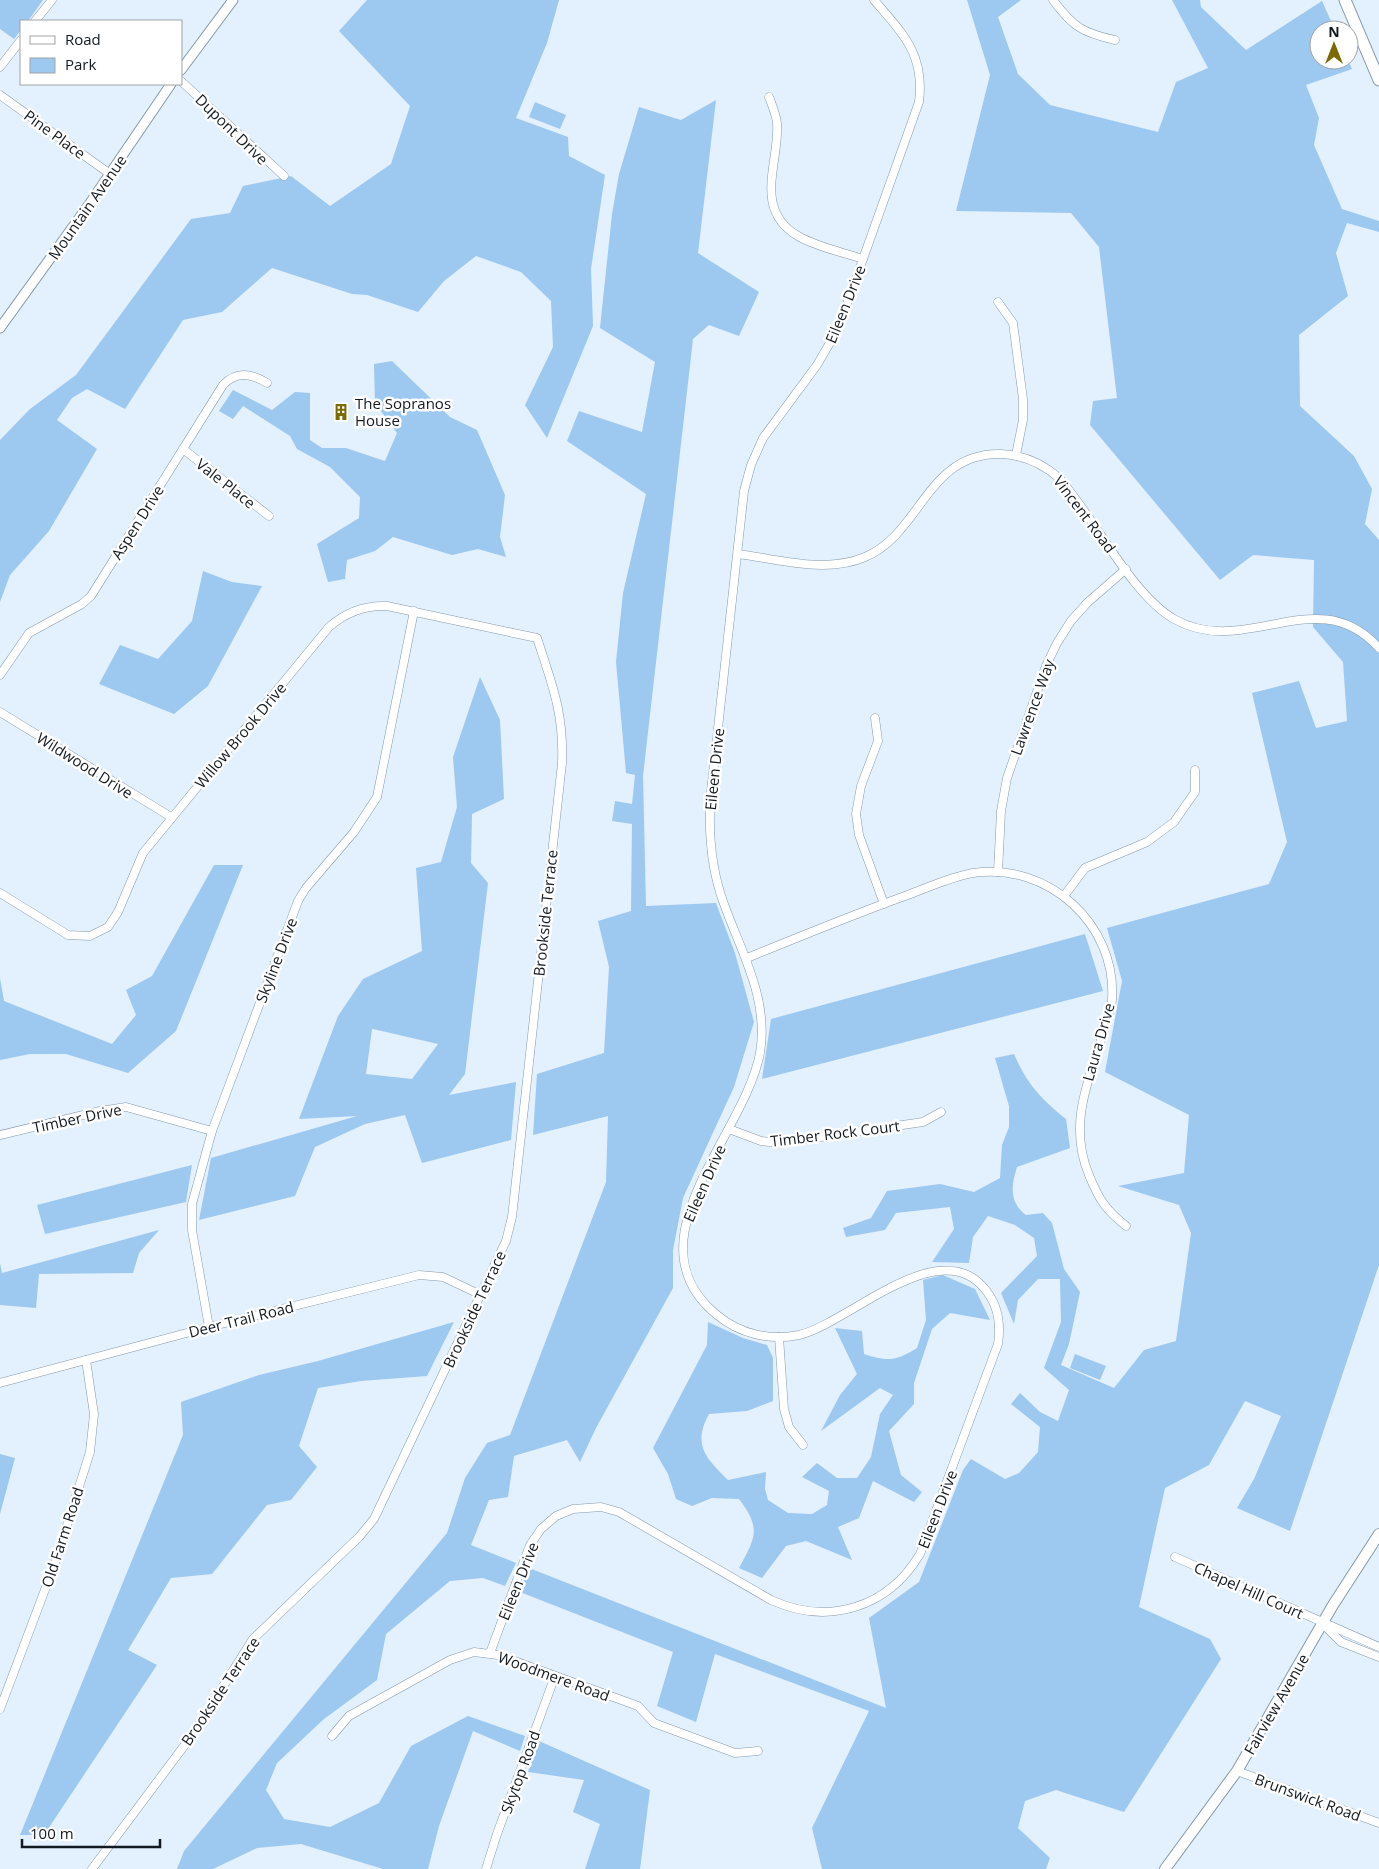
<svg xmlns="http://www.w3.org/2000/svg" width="1379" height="1869" viewBox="0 0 1379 1869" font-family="'Open Sans',sans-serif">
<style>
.green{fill:#9dc8f0;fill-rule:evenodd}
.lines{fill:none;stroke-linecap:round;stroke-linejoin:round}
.minor-casing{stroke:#8599ac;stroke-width:9}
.tertiary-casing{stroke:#8599ac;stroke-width:11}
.secondary-casing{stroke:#8599ac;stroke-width:12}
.primary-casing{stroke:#8599ac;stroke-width:13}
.minor{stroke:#fff;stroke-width:8}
.tertiary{stroke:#fff;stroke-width:9}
.secondary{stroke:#fff;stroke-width:10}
.primary{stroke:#fff;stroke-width:11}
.labels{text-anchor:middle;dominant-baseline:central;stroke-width:5;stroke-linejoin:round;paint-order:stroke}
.street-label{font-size:15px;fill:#121a21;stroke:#fff}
.poi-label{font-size:15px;fill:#121a21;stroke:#fff;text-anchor:start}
</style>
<rect width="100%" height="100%" fill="#e3f0fd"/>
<g class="green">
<polygon points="0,0 43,0 28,21 21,21 21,30 14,39 0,29"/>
<polygon points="367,0 559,0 547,43 516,118 568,137 569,156 605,175 591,269 593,326 547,438 525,405 553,347 551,301 521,272 476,256 444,281 418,312 367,295 352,294 272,268 222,312 183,320 125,409 87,389 72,398 57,420 97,449 49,531 10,575 0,602 0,440 30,409 76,375 191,219 230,213 243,186 291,176 330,206 391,164 410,106 339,31"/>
<path d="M967 0H1021L998 17 1018 74 1050 105 1158 132 1176 82 1208 68 1172 0H1200L1201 7 1246 50 1322 1 1335 30H1319V60H1348L1352 69 1306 85 1319 118 1314 145 1342 209 1379 221V232L1347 223 1336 253 1348 296 1299 335 1300 406 1354 456 1372 489 1365 524 1379 540V1265L1290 1531 1237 1508 1254 1479 1281 1416 1245 1401 1209 1465 1165 1488 1139 1607 1210 1639 1221 1659 1124 1812 1056 1790 1025 1801 1018 1828 1050 1858 1046 1869H822L812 1828 869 1711 715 1654 696 1722 657 1706 673 1652 520 1592 529 1568 886 1708 869 1618 919 1582 963 1470 971 1459 1005 1479 1019 1473 1038 1452 1040 1427 1011 1404 1020 1393 1040 1412 1058 1421 1069 1390 1044 1368 1061 1322 1060 1279H1038L1018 1300 1014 1324 1001 1293 1037 1256 1034 1238 1015 1225 988 1216 973 1237 969 1263 932 1262 954 1229 950 1207 896 1213 885 1230 846 1237 843 1228 871 1218 887 1191 940 1184 974 1192 1000 1178 1002 1145 1009 1127V1106L995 1058 1014 1054C1027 1084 1041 1099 1066 1119L1070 1148 1017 1167C1011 1186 1009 1202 1026 1215L1043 1213 1052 1223 1064 1269 1080 1292 1069 1344 1061 1365 1114 1388 1144 1350 1176 1341 1191 1233 1179 1205 1118 1186 1184 1173 1189 1115 1105 1072 1122 981 1107 928 1269 884 1287 842 1252 693 1299 681 1316 728 1347 721 1343 662 1313 627 1314 560 1253 555 1220 580 1090 425 1093 401 1117 398 1099 247 1071 213 956 211 990 75Z"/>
<polygon points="716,100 698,253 759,292 739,336 709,325 693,339 643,776 646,906 716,903 735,953 754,1022 734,1087 683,1198 673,1250 673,1288 596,1428 580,1462 567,1440 514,1456 508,1497 489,1500 471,1545 516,1563 505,1586 483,1578 450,1581 386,1634 377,1680 324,1719 277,1763 266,1790 284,1819 330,1827 379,1803 411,1746 468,1716 525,1736 520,1751 473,1731 439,1826 428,1869 383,1869 301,1844 257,1848 213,1869 177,1869 184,1851 447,1533 465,1478 487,1443 510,1435 606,1182 608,1116 533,1135 537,1074 604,1053 609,967 598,921 631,911 632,824 612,821 615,801 632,804 635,775 626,773 616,662 623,593 646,494 567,441 579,411 642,432 655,362 600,328 612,214 619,174 639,107 681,120"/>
<polygon points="535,102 566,115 560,129 529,117"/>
<polygon points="392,361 450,417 477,430 505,495 500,537 506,557 478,549 452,555 393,537 375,551 347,560 345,579 328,582 317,544 359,518 360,497 330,467 297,449 290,436 243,406 233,419 219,411 233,390 272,410 295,392 310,393 310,440 322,448 346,448 385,461 397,433 375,403 374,364"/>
<polygon points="203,571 232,582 262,586 208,686 174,714 99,684 120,645 158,659 192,621"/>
<path d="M480 677 500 720 504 799 472 814 471 863 488 883 465 1074 449 1095 516 1082 511 1140 422 1163 405 1115 365 1124 315 1147 295 1196 199 1220 211 1158 357 1116 299 1119 338 1016 363 979 422 951 416 868 441 862 457 807 453 757ZM372 1029H373L438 1044 412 1079 366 1074Z"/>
<polygon points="214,865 243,865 176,1031 128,1073 66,1054 30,1054 0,1060 0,978 4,1001 112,1044 136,1015 126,990 152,976"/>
<polygon points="1085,934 1103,991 762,1079 771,1019"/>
<polygon points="192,1165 186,1202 45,1234 37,1205"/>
<polygon points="159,1230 139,1253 133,1273 39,1274 36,1308 0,1305 0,1263 2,1273"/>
<path d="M943 1275 975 1289 990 1320 950 1313 932 1329 914 1383V1404L889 1431 901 1475 922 1492 914 1502 873 1481 859 1518 838 1527 852 1560 806 1541 786 1546 762 1578 739 1568C755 1538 762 1529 739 1499L712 1498 692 1506 676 1499 668 1474 653 1448 707 1345 708 1322 743 1338 767 1345 773 1358V1401L747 1411 709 1414C692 1445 706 1458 728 1480L766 1472 765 1489 768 1500 788 1513 812 1514 827 1505 829 1491 802 1477 817 1463 837 1478H857L871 1457 880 1414 893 1395 880 1388 821 1431 840 1395 857 1374 835 1328 862 1331 864 1354C888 1362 896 1361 917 1348L926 1320 923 1280Z"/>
<polygon points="454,1322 427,1376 361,1381 318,1388 299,1446 317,1467 291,1500 267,1505 212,1574 171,1578 128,1650 157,1665 44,1835 20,1835 183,1435 181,1402 259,1375 318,1361"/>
<polygon points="1075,1354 1106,1366 1100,1380 1070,1368"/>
<polygon points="0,1454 15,1458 0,1514"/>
<polygon points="539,1741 650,1790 640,1869 585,1869 600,1824 573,1812 584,1780 528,1772"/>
</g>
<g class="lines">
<g class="minor-casing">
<g id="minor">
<path d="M1053 0C1073 27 1083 33 1115 40"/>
<polyline points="35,21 52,0"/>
<polyline points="0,67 21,40"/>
<polyline points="181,81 284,176"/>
<polyline points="0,95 110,174"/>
<path d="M769 97C772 105 776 114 777 123 780 162 752 209 798 236 817 247 842 252 863 259"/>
<polyline points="998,302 1013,323 1023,399 1023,420 1016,455"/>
<polyline points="183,449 269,516"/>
<path d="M738 554C777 559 826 574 865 557 921 534 927 452 1001 454 1024 455 1042 463 1059 478 1095 518 1130 593 1174 619 1246 660 1317 579 1379 648"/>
<path d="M0 675 29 633 82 604 91 596 223 385C236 371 251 373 267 383"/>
<polyline points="0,712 171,817"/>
<polyline points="875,718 878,741 861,786 856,814 859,835 884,904"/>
<polyline points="998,872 1001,811 1007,778 1046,666 1057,643 1071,621 1087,603 1126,569"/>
<path d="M0 893 68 935 90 936 108 927 118 912 143 853 329 627C346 612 364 605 387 606L537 638C552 684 564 713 562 763L512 1217 506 1241 374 1519 359 1537 253 1639 193 1734 92 1869"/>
<polyline points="1064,896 1085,868 1147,842 1174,822 1195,792 1195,770"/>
<path d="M747 958C799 937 852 915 905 896 927 888 950 877 973 873 1048 862 1117 924 1112 1000 1110 1014 1105 1027 1101 1040 1086 1086 1069 1128 1089 1175 1099 1200 1106 1210 1126 1226"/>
<polyline points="729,1129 761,1141 779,1143 923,1122 941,1112"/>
<polyline points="0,1135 100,1111 126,1107 212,1131"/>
<polyline points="209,1327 192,1230 192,1204 212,1131 298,901 306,888 354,832 377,797 414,611"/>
<polyline points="779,1337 784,1409 789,1427 803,1445"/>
<polyline points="0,1383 209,1327 419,1275 443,1277 481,1295"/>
<polyline points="1175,1557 1379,1647"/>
<polyline points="1326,1627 1341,1642 1379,1657"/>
<path d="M490 1653 530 1545 541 1529 556 1516 573 1509 601 1507 619 1512 771 1600C828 1626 888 1608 920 1554L998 1344C1001 1324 998 1304 984 1288 938 1233 849 1323 799 1335 770 1341 740 1334 717 1315 626 1241 745 1135 760 1053 769 999 742 954 724 904 711 869 708 829 711 792L744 491 751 465 763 438 817 365 838 329 919 102C925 54 903 34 874 0"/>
<polyline points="0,1709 55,1563 90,1452 94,1414 86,1360"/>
<polyline points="332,1736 349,1716 450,1660 474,1652 498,1655 638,1706 654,1723 735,1753 758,1751"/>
<polyline points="1237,1771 1379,1823"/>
<polyline points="486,1869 497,1834 555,1676"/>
</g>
</g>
<g class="tertiary-casing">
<g id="tertiary">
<polyline points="181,70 233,0"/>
<polyline points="0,328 88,206 171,84"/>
</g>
</g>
<g class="secondary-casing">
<polyline id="secondary" points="1165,1869 1237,1771 1333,1605 1379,1534"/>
</g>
<g class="primary-casing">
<polyline id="primary" points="1345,0 1379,80"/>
</g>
<use href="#minor" class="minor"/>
<use href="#tertiary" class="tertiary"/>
<use href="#secondary" class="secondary"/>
<use href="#primary" class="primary"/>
</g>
<defs>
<g id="building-bare" transform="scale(1.35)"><path d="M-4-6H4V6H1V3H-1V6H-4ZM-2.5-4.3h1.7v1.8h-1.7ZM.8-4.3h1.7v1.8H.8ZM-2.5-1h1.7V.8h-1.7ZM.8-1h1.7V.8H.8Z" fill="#7b6a00" stroke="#fff" stroke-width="2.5" paint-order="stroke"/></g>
</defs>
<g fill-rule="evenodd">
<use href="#building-bare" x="341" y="412"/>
</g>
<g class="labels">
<g class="street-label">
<text transform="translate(232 129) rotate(44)">Dupont Drive</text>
<text transform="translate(55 134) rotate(36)">Pine Place</text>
<text transform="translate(87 207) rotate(-55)">Mountain Avenue</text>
<text transform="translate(845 304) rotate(-68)">Eileen Drive</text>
<text transform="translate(226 483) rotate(38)">Vale Place</text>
<text transform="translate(1085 514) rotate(53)">Vincent Road</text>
<text transform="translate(137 522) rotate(-58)">Aspen Drive</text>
<text transform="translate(1032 707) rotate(-70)">Lawrence Way</text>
<text transform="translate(240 735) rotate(-50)">Willow Brook Drive</text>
<text transform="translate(85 765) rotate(32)">Wildwood Drive</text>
<text transform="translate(714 769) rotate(-84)">Eileen Drive</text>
<text transform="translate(545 913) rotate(-84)">Brookside Terrace</text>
<text transform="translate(276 960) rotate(-69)">Skyline Drive</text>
<text transform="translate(1098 1042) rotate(-74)">Laura Drive</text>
<text transform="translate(77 1118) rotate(-12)">Timber Drive</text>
<text transform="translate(835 1133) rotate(-7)">Timber Rock Court</text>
<text transform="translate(704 1183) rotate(-66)">Eileen Drive</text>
<text transform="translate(474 1309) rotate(-65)">Brookside Terrace</text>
<text transform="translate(241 1319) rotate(-14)">Deer Trail Road</text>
<text transform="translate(937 1509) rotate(-69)">Eileen Drive</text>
<text transform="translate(62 1537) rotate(-72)">Old Farm Road</text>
<text transform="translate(518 1581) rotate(-68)">Eileen Drive</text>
<text transform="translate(1249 1590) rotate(24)">Chapel Hill Court</text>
<text transform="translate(554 1676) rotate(20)">Woodmere Road</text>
<text transform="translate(220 1691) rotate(-56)">Brookside Terrace</text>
<text transform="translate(1276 1704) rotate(-60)">Fairview Avenue</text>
<text transform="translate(520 1772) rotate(-70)">Skytop Road</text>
<text transform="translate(1308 1797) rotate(20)">Brunswick Road</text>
</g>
<g class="poi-label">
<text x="355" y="403">The Sopranos<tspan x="355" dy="17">House</tspan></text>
</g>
</g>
<rect x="20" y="20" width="162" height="65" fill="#ffffff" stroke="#a0a3a6"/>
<rect x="30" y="36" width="25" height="8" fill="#ffffff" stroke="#a0a3a6"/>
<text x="65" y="45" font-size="15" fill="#121a21">Road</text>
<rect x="30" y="58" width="25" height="15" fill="#9dc8f0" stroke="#a0a3a6"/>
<text x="65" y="70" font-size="15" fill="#121a21">Park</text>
<g transform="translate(1334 45)"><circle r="24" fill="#ffffff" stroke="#a0a3a6"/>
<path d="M0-4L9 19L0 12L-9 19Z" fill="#7b6a00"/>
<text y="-8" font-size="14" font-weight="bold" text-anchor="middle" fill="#121a21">N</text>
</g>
<path d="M22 1839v8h138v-8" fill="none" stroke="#121a21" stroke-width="2.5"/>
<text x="30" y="1839" font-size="15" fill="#121a21" stroke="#ffffff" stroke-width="4" paint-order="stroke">100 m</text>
</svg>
